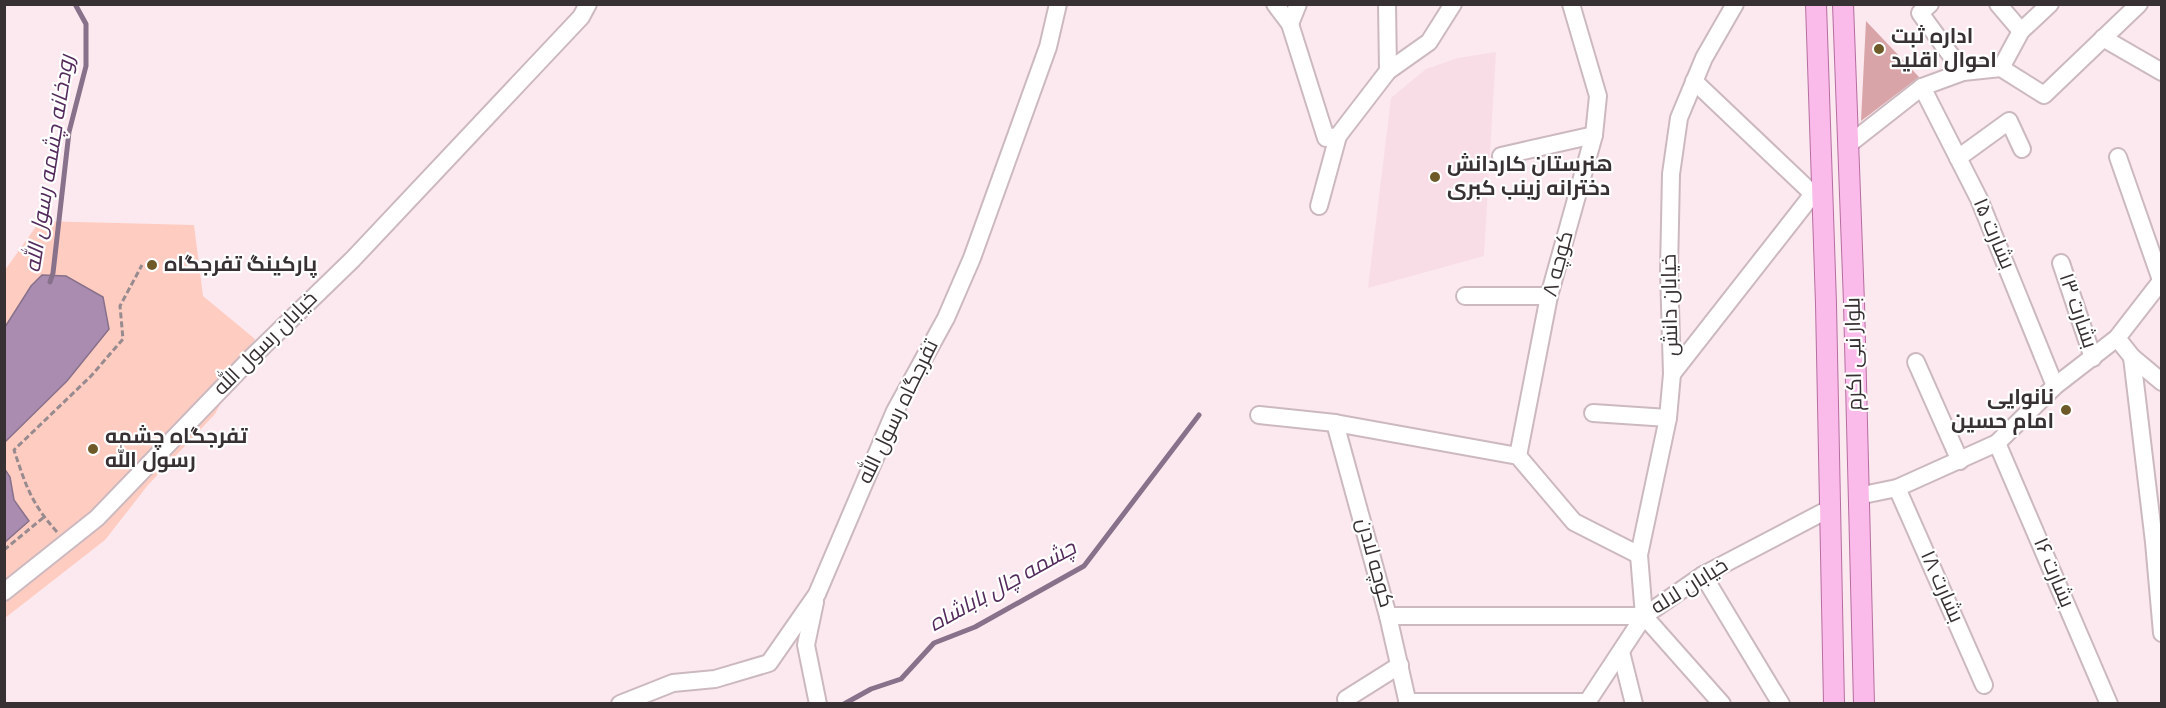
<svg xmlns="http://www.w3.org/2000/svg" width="2166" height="708" viewBox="0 0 2166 708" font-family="Overpass,Cairo,sans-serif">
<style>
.built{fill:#f9dde6}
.green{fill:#ffccc1}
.water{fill:#aa8cb0;stroke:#88718a;stroke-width:1.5}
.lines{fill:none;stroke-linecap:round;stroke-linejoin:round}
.stream{stroke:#88718a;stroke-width:5}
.building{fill:#d8a4a8}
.minor-casing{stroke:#ccb9bf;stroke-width:20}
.major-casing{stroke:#b56da1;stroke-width:22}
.path{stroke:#988b8f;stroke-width:3;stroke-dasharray:6 3;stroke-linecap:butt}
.minor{stroke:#fff;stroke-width:16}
.major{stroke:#fbbbea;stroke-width:20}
.poi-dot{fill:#6e5928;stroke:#fff;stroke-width:2}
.labels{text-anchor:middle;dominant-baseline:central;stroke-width:4.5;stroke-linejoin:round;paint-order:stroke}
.poi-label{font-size:21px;font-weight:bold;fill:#383133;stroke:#fff;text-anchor:start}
.street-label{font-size:21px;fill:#383133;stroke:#fff}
.water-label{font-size:22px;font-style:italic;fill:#532b5c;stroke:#fff}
</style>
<rect width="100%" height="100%" fill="#fce9ef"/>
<polygon class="built" points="1496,52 1484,256 1368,288 1391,98 1426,69 1458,58"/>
<polygon class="green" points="40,221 194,225 203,296 255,339 215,414 148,485 105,540 5,618 5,270"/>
<g class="water">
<polygon points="42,275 66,276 103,297 109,329 67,381 5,442 5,327 31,286"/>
<polygon points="4,468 10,477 14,500 29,521 5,542"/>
</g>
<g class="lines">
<g class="stream">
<polyline points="50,282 53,273 69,132 86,66 86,24 75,4"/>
<polyline points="844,704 871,689 901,679 934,643 975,627 1084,566 1199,415"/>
</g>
</g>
<polygon class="building" points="1866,21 1919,77 1861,121"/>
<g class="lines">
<g class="minor-casing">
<g id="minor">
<polyline points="1275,4 1290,24 1326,138 1338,136 1388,71 1429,42 1453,4"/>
<polyline points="1387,4 1388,71"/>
<polyline points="1930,4 1920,13 1963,72"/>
<polyline points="1998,4 2021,31"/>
<polyline points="1290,24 1298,4"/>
<polyline points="2103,38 2162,72"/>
<polyline points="2001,68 2044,95 2139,4"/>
<polyline points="1694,81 1813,194"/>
<polyline points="1922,87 1979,199 2055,386"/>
<polyline points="1848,145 1922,87 1963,72 2001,68 2021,31 2050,4"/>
<polyline points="1501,156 1594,135"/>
<polyline points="2118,157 2161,280"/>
<polyline points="1958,158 2009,121 2022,149"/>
<polyline points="1319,206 1338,136"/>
<polyline points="2061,263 2093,358"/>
<polyline points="1465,296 1549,296"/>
<polyline points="2117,338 2132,357 2162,382"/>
<polyline points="2132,357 2154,542 2162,633"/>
<polyline points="1916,362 1960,461"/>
<polyline points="1672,374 1813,194 1823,188"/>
<polyline points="1593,413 1668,418"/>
<polyline points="1259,415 1335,423 1518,456 1574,522 1639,555"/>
<polyline points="1335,423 1388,616 1408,704"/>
<polyline points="1997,443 2109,704"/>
<polyline points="1518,456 1549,296 1594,135 1598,96 1571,4"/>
<polyline points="1897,488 1984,685"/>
<polyline points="1858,496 1897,488 1997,443 2055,386 2117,338 2162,280"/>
<polyline points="1703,575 1781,704"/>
<polyline points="4,592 97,518 252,357 353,259 581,17 588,4"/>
<polyline points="815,602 806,645 818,704"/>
<polyline points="1388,616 1644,616 1722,704"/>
<polyline points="1644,616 1639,555 1668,418 1672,374 1669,271 1671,174 1679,118 1704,58 1735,4"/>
<polyline points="1621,652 1634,704"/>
<polyline points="1346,699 1400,665"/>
<polyline points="1407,702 1587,702"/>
<polyline points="620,704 673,683 715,679 769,663 817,594 895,411 946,318 972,258 1048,47 1058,4"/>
<polyline points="1586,704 1644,616 1703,575 1829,509"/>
</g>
</g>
<g class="major-casing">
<g id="major">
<polyline points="1816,4 1826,304 1834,704"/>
<polyline points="1843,4 1854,303 1864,704"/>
</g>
</g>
<g class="path">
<path d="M57 532C31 503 26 486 14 450L91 376 123 339 120 306 142 265"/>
<polyline points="4,550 44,517"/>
</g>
<use href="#minor" class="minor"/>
<use href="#major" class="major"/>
</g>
<g class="poi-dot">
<circle cx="1879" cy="49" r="6"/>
<circle cx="1435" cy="177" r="6"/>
<circle cx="152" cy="265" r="6"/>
<circle cx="2066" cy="410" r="6"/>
<circle cx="93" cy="449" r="6"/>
</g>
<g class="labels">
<g class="poi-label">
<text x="1891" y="37">اداره ثبت<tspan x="1891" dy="24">احوال اقلید</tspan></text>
<text x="1447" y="165">هنرستان کاردانش<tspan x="1447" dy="24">دخترانه زینب کبری</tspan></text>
<text x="164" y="265">پارکینگ تفرجگاه</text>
<text x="2054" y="398" text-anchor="end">نانوایی<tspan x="2054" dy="24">امام حسین</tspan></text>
<text x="105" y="437">تفرجگاه چشمه<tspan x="105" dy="24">رسول الله</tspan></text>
</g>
<g class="street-label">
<text transform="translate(1993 234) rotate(67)">بشارت ۱۵</text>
<text transform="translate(1559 264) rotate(-75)">کوچه ۸</text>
<text transform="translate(1671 305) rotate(-91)">خیابان دانش</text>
<text transform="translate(2077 311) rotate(71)">بشارت ۱۳</text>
<text transform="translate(266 344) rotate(-45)">خیابان رسول الله</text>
<text transform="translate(1855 354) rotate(-91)">بلوار نبی اکرم</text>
<text transform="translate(899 412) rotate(-64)">تفرجگاه رسول الله</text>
<text transform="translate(1374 563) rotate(75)">کوچه لادن</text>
<text transform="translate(2053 573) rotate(67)">بشارت ۱۶</text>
<text transform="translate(1690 587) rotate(-32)">خیابان لاله</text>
<text transform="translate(1941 587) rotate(66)">بشارت ۱۸</text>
</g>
<g class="water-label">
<text transform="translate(51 164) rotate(-81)">رودخانه چشمه رسول الله</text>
<text transform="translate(1003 587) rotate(-29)">چشمه چال باباشاه</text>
</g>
</g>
<rect width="2166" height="708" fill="none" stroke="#383133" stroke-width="12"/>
</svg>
